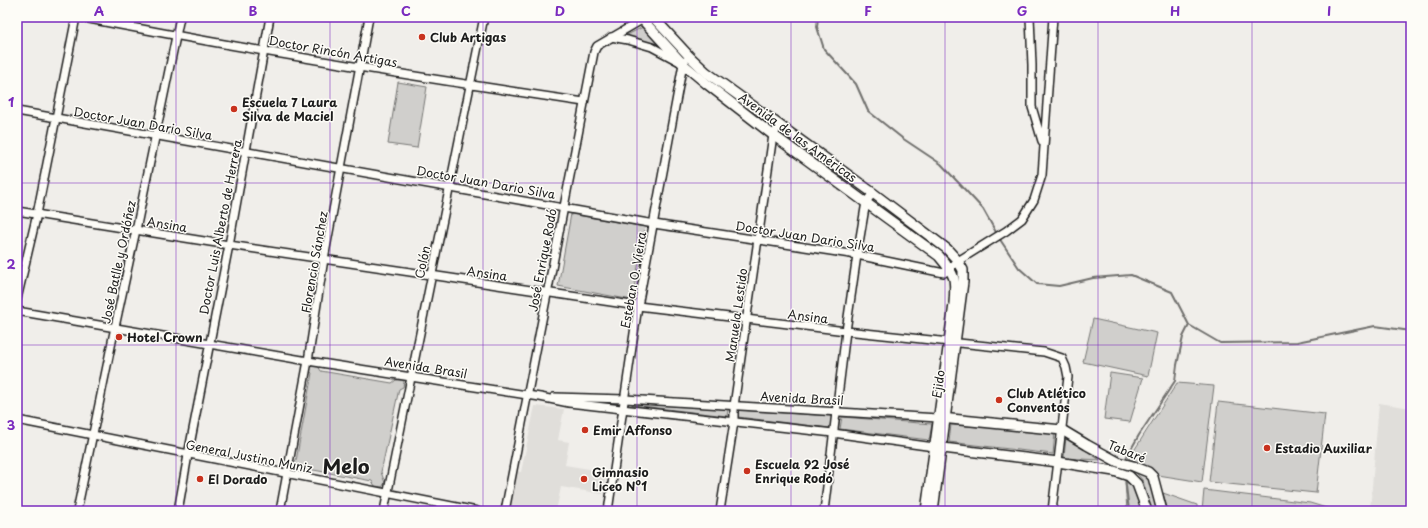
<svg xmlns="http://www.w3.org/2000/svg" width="1428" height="528" viewBox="0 0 1428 528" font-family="'Playpen Sans',sans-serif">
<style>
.built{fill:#e0deda}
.green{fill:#d0cfcc;stroke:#767674}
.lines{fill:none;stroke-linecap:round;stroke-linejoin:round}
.stream{stroke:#706f6d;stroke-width:2}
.minor-casing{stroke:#1c1c1c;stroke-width:10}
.major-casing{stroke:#1c1c1c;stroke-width:12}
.minor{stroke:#fdfcf7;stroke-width:7}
.major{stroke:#fdfcf7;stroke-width:9}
.grid{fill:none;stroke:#7b2cbf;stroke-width:1;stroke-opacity:0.55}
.poi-dot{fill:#c8321e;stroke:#fdfcf7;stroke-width:1.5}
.labels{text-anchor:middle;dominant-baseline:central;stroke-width:3;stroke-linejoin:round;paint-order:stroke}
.poi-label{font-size:12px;font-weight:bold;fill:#1c1c1c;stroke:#fdfcf7;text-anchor:start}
.street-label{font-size:12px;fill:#1c1c1c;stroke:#fdfcf7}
.town-label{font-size:20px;font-weight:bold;fill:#1c1c1c;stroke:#fdfcf7}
.neatline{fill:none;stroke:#7b2cbf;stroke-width:1.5}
.grid-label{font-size:13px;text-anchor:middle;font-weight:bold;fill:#7b2cbf}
</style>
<rect width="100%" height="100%" fill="#f0eeea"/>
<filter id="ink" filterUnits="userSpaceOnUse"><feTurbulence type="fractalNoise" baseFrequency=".025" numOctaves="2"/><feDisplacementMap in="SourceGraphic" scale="8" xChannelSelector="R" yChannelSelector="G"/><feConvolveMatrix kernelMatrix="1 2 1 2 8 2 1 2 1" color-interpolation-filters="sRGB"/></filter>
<g filter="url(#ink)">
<g class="built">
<polygon points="1379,403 1411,408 1411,511 1370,511"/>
<polygon points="535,406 564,409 558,440 569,442 565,465 607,472 603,494 561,487 556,511 509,511 516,471 521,472"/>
</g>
<g class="green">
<polygon points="643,27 670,54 625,36"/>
<polygon points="398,82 427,87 417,148 388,144"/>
<polygon points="571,214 645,227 632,300 558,286"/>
<polygon points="1093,319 1157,333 1148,376 1083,362"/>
<polygon points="315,365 318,366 321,371 392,383 396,380 403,380 404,382 403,387 399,389 381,472 385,483 382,487 375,486 372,481 303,468 299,471 293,469 292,465 296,461 312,373 310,371 311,366"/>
<polygon points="1110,373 1143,378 1130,422 1104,419"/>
<polygon points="1177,383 1214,386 1202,482 1158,475 1134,461 1128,460"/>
<polygon points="633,402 728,409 727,416 632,405"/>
<polygon points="1218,402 1325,414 1316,493 1209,482"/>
<polygon points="738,410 832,416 830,428 738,417"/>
<polygon points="842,417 932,424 929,440 840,429"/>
<polygon points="951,425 1055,432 1053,454 949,442"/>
<polygon points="1066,437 1100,460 1064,458"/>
<polygon points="1133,469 1149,477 1159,511 1151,511 1143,481"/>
<polygon points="1125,482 1135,486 1143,511 1127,511"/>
<polygon points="1204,490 1310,503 1336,511 1202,511"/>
<polygon points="1163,493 1197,505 1197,511 1168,511"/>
</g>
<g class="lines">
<g class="stream">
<polyline points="818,17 817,27 824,49 856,84 868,111 902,138 941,164 983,209 997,234"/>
<polyline points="999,238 1019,268 1037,284 1059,286 1093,278 1131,275 1172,292 1189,325 1220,343 1297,342 1375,326 1411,331"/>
<polyline points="1125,460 1139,435 1175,381 1177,365 1183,337 1189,325"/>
<polyline points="1125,477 1129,511"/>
</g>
<g class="minor-casing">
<g id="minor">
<path d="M79 17C247 50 415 77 584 102"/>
<polyline points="1030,17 1032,65 1032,107 1042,141"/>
<polyline points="611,37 628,40 652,47 678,61"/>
<polyline points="17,111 654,224 857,255 944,273 958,261 1006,231 1022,219 1034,200 1042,175 1053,17"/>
<polyline points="17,211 229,245 638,306 846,331 1044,352 1062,358 1066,367 1068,377 1052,511"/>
<polyline points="17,299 37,214 76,17"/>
<polyline points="17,311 308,361 540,397 569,403 833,433 934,447"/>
<polyline points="554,397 625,399 938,418"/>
<polyline points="17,420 477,511"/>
<polyline points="77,511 115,327 136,230 180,17"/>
<polyline points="178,511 188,455 229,245 270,17"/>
<polyline points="280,511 308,361 324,259 369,17"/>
<polyline points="384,511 484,17"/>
<polyline points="505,511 594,52 597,46 647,17"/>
<polyline points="608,511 638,306 683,64 685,61"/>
<polyline points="720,511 734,422 734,406 773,135 780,125"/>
<polyline points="824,511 846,331 857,255 866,202 873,193"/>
</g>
</g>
<g class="major-casing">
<g id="major">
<path d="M640 17 683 64 707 84 773 135 939 256C956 276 956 278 954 304L926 511"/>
<polyline points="653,17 689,56 706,72 873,193 947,249 958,261 963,270 963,282 933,511"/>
<polyline points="941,418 1062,430 1087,445 1118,462 1133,466 1148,472 1153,477 1162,511"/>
<polyline points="935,447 1058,462 1114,471 1129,476 1137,484 1147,511"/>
</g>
</g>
<use href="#minor" class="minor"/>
<use href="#major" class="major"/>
</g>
</g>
<path class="grid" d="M176 17V511M330 17V511M483 17V511M637 17V511M791 17V511M945 17V511M1098 17V511M1252 17V511M17 183H1411M17 345H1411"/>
<g class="poi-dot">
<circle cx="422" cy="37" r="4"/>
<circle cx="234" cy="109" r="4"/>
<circle cx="119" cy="337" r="4"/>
<circle cx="999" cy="400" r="4"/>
<circle cx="585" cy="430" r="4"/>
<circle cx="1267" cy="448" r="4"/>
<circle cx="747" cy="471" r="4"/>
<circle cx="200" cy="479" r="4"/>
<circle cx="584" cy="479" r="4"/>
</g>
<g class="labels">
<g class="poi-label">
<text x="430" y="37">Club Artigas</text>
<text x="242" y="102">Escuela 7 Laura<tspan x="242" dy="14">Silva de Maciel</tspan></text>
<text x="127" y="337">Hotel Crown</text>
<text x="1007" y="393">Club Atlético<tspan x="1007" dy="14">Conventos</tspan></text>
<text x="593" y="430">Emir Affonso</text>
<text x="1275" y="448">Estadio Auxiliar</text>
<text x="755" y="464">Escuela 92 José<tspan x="755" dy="14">Enrique Rodó</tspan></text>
<text x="592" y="472">Gimnasio<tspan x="592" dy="14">Liceo Nº1</tspan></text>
<text x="208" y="479">El Dorado</text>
</g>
<g class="street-label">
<text transform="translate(333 51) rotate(10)">Doctor Rincón Artigas</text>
<text transform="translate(143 123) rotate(10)">Doctor Juan Dario Silva</text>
<text transform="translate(798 137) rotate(36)">Avenida de las Américas</text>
<text transform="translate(486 182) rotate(10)">Doctor Juan Dario Silva</text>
<text transform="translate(167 224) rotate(9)">Ansina</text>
<text transform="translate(220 227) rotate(-79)">Doctor Luis Alberto de Herrera</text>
<text transform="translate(805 236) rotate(9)">Doctor Juan Dario Silva</text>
<text transform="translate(542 260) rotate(-79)">José Enrique Rodó</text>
<text transform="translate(118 262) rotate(-78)">José Batlle y Ordóñez</text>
<text transform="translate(314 262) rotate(-80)">Florencio Sánchez</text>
<text transform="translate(422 262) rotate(-78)">Colón</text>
<text transform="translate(487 273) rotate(8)">Ansina</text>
<text transform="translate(633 280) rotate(-80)">Esteban O. Vieira</text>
<text transform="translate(736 315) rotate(-82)">Manuela Lestido</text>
<text transform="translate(808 316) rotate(7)">Ansina</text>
<text transform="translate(426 367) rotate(9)">Avenida Brasil</text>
<text transform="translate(938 384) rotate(-82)">Ejido</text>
<text transform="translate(802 398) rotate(3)">Avenida Brasil</text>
<text transform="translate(1127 451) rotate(22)">Tabaré</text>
<text transform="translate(249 456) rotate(11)">General Justino Muniz</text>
</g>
<g class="town-label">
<text x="346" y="466">Melo</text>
</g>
</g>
<rect width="1428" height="528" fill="none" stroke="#fdfcf7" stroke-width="44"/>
<rect x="22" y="22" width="1384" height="484" class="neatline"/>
<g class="grid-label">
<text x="99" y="16">A</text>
<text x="253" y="16">B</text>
<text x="406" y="16">C</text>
<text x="560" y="16">D</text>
<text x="714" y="16">E</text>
<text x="868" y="16">F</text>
<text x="1022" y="16">G</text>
<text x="1175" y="16">H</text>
<text x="1329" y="16">I</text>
<text x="11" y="107">1</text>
<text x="11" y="269">2</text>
<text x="11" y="430">3</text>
</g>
</svg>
